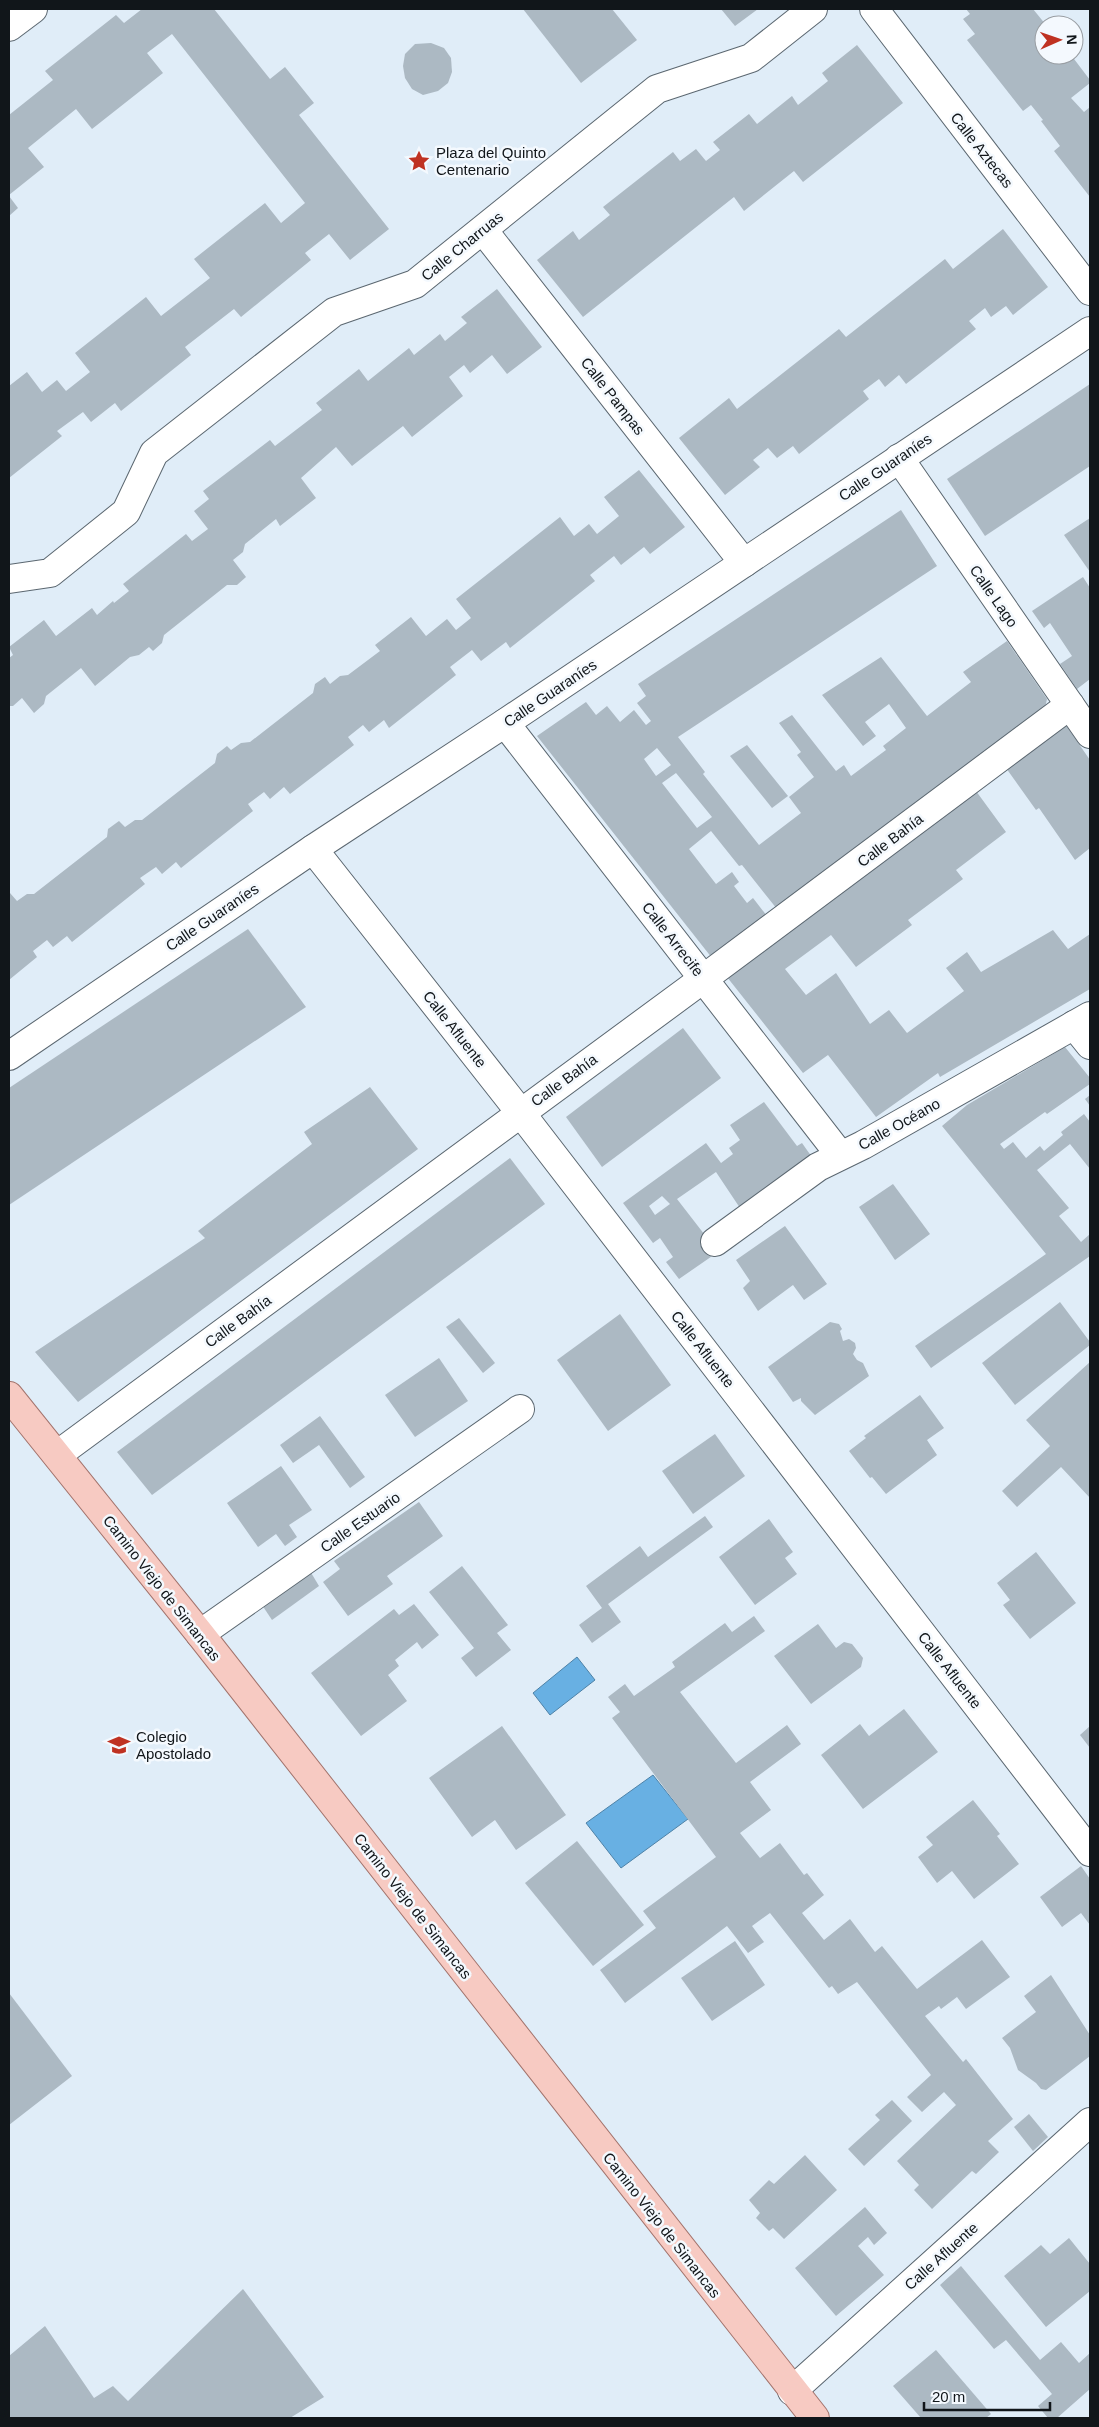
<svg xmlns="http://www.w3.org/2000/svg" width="1099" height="2427" viewBox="0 0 1099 2427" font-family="Arial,sans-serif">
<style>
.water{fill:#68b0e3;stroke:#4e82a7}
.building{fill:#acb9c3;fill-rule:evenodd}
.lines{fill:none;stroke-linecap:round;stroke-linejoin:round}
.minor-casing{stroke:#5b6770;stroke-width:30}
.major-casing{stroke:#a3746d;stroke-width:30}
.minor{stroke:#fff;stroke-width:28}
.major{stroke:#f7cac2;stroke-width:28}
.labels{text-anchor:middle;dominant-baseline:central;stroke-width:5;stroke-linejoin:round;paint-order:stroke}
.street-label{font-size:15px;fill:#11161a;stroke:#f4f9fe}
.poi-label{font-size:15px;fill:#11161a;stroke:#f4f9fe;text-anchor:start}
</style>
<rect width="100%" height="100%" fill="#e0edf8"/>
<g class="water">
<polygon points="577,1657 595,1680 550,1715 533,1693"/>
<polygon points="653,1775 688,1819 621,1868 586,1823"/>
</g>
<g class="building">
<polygon points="142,9 214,9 270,79 285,67 314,103 299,115 389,229 350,260 329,234 305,253 311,260 241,317 234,309 185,347 191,355 121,411 115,403 91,422 83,412 57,431 62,436 9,478 9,386 27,372 42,392 57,380 66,391 90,372 75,353 146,297 161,316 210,278 194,259 265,203 281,223 305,203 172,34 147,53 163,73 92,129 76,109 28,148 44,167 9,195 9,115 53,80 45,71 116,15 124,23"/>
<polygon points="523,9 612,9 637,40 581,83"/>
<polygon points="721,9 758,9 735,26"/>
<polygon points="966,9 1033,9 1046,25 1044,25 1044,55 1071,55 1090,80 1090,83 1071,98 1084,112 1090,107 1090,197 1054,151 1060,146 1041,121 1043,120 1031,105 1023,111 967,40 975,34 963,19 970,14"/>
<polygon points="431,43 444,48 451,58 452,72 448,83 438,91 423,95 412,89 405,78 403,66 405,54 415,44"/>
<polygon points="857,45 903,103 803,182 794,171 744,211 734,197 583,317 537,260 573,231 579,240 610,215 603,207 673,152 680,161 696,149 706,161 720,150 713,142 749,114 757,124 792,96 798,105 828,81 822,73"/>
<polygon points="9,196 18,208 9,216"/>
<polygon points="1003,229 1048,287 1013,315 1006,306 991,317 985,308 969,321 976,329 906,384 899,375 885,387 879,379 863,391 869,399 799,454 793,446 777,458 768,448 753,460 760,467 725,495 679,438 729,398 737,409 839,329 846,337 945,259 953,269"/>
<polygon points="497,289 542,347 507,374 492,355 470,373 464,365 449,377 463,396 412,437 403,426 352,466 336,447 301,478 316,498 280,526 276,519 245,544 243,552 233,560 246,577 237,585 227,585 164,635 162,643 153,651 149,647 139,655 130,657 95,686 81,668 46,696 44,704 34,713 22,698 13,706 9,706 9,658 13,655 9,647 44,620 56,636 92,608 97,615 113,601 114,603 129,591 123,584 186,534 192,541 208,529 194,511 209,499 203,491 270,440 275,446 322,410 316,403 359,369 368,381 409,348 414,355 440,334 445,341 467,323 461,317"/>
<polygon points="1090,384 1090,466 985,536 947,479"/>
<polygon points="639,470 685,527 650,554 644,547 621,565 614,556 590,575 595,581 510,648 506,642 481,661 472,650 450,667 456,675 389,728 384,720 369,732 363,725 348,737 354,745 290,794 284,787 270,799 264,792 248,804 253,811 181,868 176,862 162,874 156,867 140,878 145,884 72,942 67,936 53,947 47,940 33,951 37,957 9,980 10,893 17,901 27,894 34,894 107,837 108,829 119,821 125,827 135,820 142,820 215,763 217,754 227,746 231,750 241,743 250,742 313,693 315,684 325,677 330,684 340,676 348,675 380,651 375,645 411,617 426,636 447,619 456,630 471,618 456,599 560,517 574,536 589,524 597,534 619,516 604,497"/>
<path d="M901 510 937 566 678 737 705 772 703 774 759 845 801 813 789 797 814 777 797 755 801 752 779 723 792 715 836 771 844 765 851 776 886 750 883 746 906 728 889 704 865 722 876 736 863 746 822 695 881 657 927 716 971 682 963 672 1007 641 1047 699 1045 708 777 909 742 865 739 866 711 831 689 849 716 884 732 872 739 882 734 886 747 903 753 898 767 916 712 958 537 736 586 702 596 715 607 706 620 722 634 710 646 725 651 721 637 703 646 696 638 684ZM657 748 671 765 656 776 644 759ZM676 773 712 817 697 828 662 783Z"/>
<polygon points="1090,518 1090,572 1064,535"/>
<polygon points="1083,577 1090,588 1090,679 1077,689 1060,664 1072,656 1050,623 1044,628 1032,611"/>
<polygon points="1065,724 1090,760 1090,848 1075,860 1039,808 1036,810 1006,768"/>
<polygon points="747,745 788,796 772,808 730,756"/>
<polygon points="976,791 1006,832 956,870 963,879 908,920 912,925 856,967 831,935 785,969 806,995 836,973 870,1024 889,1010 907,1033 964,991 946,968 967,952 981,972 1053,930 1068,949 1090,934 1090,989 940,1077 938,1073 876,1117 828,1055 803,1073 727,977"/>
<polygon points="248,929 306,1007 9,1205 9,1088"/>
<polygon points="683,1028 721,1078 602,1167 566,1117"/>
<polygon points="1065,1047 1090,1078 1090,1084 1047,1114 1045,1112 1000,1144 1004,1149 1013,1142 1026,1158 1040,1146 1044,1151 1063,1135 1061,1132 1084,1114 1090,1122 1090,1169 1070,1144 1037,1170 1069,1208 1059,1216 1081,1242 1090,1234 1090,1256 931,1368 915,1346 1046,1254 942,1126 967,1105"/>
<polygon points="370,1087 418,1149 78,1402 35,1352 205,1238 198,1231 312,1144 304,1132"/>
<polygon points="1090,1095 1090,1106 1085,1099"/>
<path d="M764 1102 797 1146 802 1143 814 1160 742 1211 716 1172 677 1199 718 1252 679 1279 666 1262 673 1257 660 1238 653 1243 623 1203 706 1143 721 1163 733 1154 729 1148 740 1140 730 1125ZM662 1196 670 1204 655 1215 649 1206Z"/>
<polygon points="510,1158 545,1204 152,1495 117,1452"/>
<polygon points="893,1184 930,1234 895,1260 859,1207"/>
<polygon points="785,1226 827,1284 804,1300 793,1285 758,1311 743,1288 750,1281 736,1260"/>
<polygon points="1060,1302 1090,1342 1090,1345 1015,1405 982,1363"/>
<polygon points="620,1314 671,1385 608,1431 557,1360"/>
<polygon points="459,1318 495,1363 483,1373 446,1327"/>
<polygon points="830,1322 839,1324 842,1329 840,1331 843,1341 849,1339 855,1343 856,1348 853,1354 857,1360 863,1363 869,1376 815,1415 801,1401 801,1398 793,1402 768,1367"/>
<polygon points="439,1358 468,1401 415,1437 385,1395"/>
<polygon points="1090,1362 1090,1498 1061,1467 1017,1507 1002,1491 1050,1446 1026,1420"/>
<polygon points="920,1395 944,1428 927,1440 937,1455 886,1494 872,1477 870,1478 849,1451 866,1438 864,1436"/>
<polygon points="320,1416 365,1477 350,1488 319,1445 293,1463 280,1445"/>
<polygon points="715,1434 745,1476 693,1514 662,1471"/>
<polygon points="281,1466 312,1510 289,1525 297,1537 285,1546 276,1534 258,1547 227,1503"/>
<polygon points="419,1502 443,1536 387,1576 393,1584 348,1616 323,1582 340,1569 334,1561"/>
<polygon points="705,1516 713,1527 608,1604 621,1622 592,1643 579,1625 602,1608 586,1586 640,1546 648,1557"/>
<polygon points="769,1519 793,1552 785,1558 797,1574 755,1605 719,1557"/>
<polygon points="1036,1552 1076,1603 1030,1639 1003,1605 1010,1600 997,1583"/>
<polygon points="462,1566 508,1625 497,1633 511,1650 476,1677 461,1658 474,1648 429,1592"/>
<polygon points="310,1571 319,1586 272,1620 262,1605"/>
<polygon points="414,1604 439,1635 422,1649 417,1642 395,1660 399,1666 388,1675 407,1701 361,1736 311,1673 394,1609 399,1615"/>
<polygon points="754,1616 765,1631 680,1692 736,1763 787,1725 801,1744 750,1782 771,1810 740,1833 760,1858 780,1843 804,1875 807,1873 824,1895 802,1913 824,1940 850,1919 875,1952 882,1946 917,1989 982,1940 1010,1977 966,2009 957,1997 941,2009 939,2006 925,2016 963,2062 966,2059 1013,2119 988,2141 999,2152 976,2174 972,2171 932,2209 914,2190 919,2185 897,2161 956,2105 944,2092 922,2112 907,2097 931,2075 857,1982 838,1994 832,1986 829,1988 770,1913 752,1926 764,1942 748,1953 727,1926 625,2003 600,1970 656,1928 643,1911 716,1857 612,1718 620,1712 608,1697 625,1684 634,1696 675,1667 672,1662 725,1623 732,1632"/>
<polygon points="818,1624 836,1648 844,1642 852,1644 863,1658 861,1667 811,1704 774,1656"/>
<polygon points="904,1709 938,1752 863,1809 821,1755 860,1724 869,1736"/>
<polygon points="502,1726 566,1815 516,1850 495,1820 472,1837 429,1778"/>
<polygon points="1090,1726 1090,1748 1080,1735"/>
<polygon points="973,1800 1000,1834 997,1836 1019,1864 974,1899 952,1871 937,1883 918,1857 933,1845 926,1837"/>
<polygon points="577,1841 644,1925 593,1966 525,1883"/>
<polygon points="1081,1866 1090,1879 1090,1925 1081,1913 1062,1927 1040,1897"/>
<polygon points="735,1941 765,1985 712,2021 681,1978"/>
<polygon points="1051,1975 1090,2035 1090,2056 1046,2090 1041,2089 1036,2083 1018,2070 1010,2048 1002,2038 1036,2012 1024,1996"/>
<polygon points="9,1993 72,2076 9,2125"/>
<polygon points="892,2100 912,2121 864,2166 848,2149 880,2120 875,2115"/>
<polygon points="1029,2114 1048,2137 1033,2151 1014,2127"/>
<polygon points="805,2155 837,2190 784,2239 773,2228 769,2231 756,2218 760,2213 749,2200 769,2180 774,2184"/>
<polygon points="865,2207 887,2233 874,2245 868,2237 858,2246 884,2275 836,2316 795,2268"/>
<polygon points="1069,2238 1090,2264 1090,2291 1046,2327 1004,2276 1041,2245 1050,2254"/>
<polygon points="961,2266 1040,2360 1061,2342 1079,2363 1090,2353 1090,2389 1057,2418 1048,2418 1038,2406 1052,2394 1006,2340 994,2349 940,2285"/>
<polygon points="243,2289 324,2397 290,2418 9,2418 9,2356 45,2326 94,2398 113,2386 128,2401"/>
<polygon points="936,2350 991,2414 986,2418 921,2418 893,2386"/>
</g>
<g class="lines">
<g class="minor-casing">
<g id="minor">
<polyline points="874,9 1090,291"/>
<polyline points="9,27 33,9"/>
<polyline points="483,230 744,563"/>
<polyline points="899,458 1090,734"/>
<polyline points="9,579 50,573 126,512 154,453 334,312 415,284 657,89 751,58 813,9"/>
<polyline points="505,723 840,1155"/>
<polyline points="313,849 520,1112 1090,1852"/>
<polyline points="1074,1025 1090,1045"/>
<polyline points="9,1056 313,849 505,723 1090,331"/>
<polyline points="715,1242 818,1167 863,1145 1090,1016"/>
<polyline points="57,1455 703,979 1070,705"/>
<polyline points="200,1634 520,1409"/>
<polyline points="792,2391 1090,2122"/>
</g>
</g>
<g class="major-casing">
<polyline id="major" points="9,1396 200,1634 815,2418"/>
</g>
<use href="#minor" class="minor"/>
<use href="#major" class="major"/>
</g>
<defs>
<g id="sight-bare" transform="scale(1.725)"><path d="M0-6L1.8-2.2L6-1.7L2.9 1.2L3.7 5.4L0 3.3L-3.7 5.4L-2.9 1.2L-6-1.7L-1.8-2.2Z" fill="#bf3222" stroke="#f4f9fe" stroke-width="2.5" paint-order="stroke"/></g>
<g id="school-bare" transform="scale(1.725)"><path d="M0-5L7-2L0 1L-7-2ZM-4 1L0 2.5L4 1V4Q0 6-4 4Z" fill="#bf3222" stroke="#f4f9fe" stroke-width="2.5" paint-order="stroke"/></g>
</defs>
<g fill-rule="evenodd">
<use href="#sight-bare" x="419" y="161"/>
<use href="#school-bare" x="119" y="1745"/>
</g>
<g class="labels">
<g class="street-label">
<text transform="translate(982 150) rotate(52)">Calle Aztecas</text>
<text transform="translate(462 246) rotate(-39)">Calle Charruas</text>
<text transform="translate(613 396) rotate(52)">Calle Pampas</text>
<text transform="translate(885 467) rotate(-34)">Calle Guaraníes</text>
<text transform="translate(994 596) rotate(55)">Calle Lago</text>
<text transform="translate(550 693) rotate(-34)">Calle Guaraníes</text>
<text transform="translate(890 840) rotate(-37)">Calle Bahía</text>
<text transform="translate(212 917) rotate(-34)">Calle Guaraníes</text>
<text transform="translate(673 939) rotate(52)">Calle Arrecife</text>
<text transform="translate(455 1029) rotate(52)">Calle Afluente</text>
<text transform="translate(564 1080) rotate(-36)">Calle Bahía</text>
<text transform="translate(899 1124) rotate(-29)">Calle Océano</text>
<text transform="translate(238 1321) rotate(-36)">Calle Bahía</text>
<text transform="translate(703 1349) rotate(52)">Calle Afluente</text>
<text transform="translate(360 1522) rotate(-35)">Calle Estuario</text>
<text transform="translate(162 1588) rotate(52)">Camino Viejo de Simancas</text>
<text transform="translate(950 1670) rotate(52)">Calle Afluente</text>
<text transform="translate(413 1906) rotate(52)">Camino Viejo de Simancas</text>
<text transform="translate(662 2225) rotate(52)">Camino Viejo de Simancas</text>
<text transform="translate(941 2256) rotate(-42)">Calle Afluente</text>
</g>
<g class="poi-label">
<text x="436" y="152">Plaza del Quinto<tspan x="436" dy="17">Centenario</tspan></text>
<text x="136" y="1736">Colegio<tspan x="136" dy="17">Apostolado</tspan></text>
</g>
</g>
<rect width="1099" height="2427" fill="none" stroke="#11161a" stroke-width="20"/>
<g transform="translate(1059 40) rotate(88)"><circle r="24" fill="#f4f9fe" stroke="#999ea3"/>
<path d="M0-4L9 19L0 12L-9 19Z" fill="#bf3222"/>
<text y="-8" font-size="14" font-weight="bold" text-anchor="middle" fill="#11161a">N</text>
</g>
<path d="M924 2402v8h126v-8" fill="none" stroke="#11161a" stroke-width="2.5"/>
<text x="932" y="2402" font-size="15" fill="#11161a" stroke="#f4f9fe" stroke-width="4" paint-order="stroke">20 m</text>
</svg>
